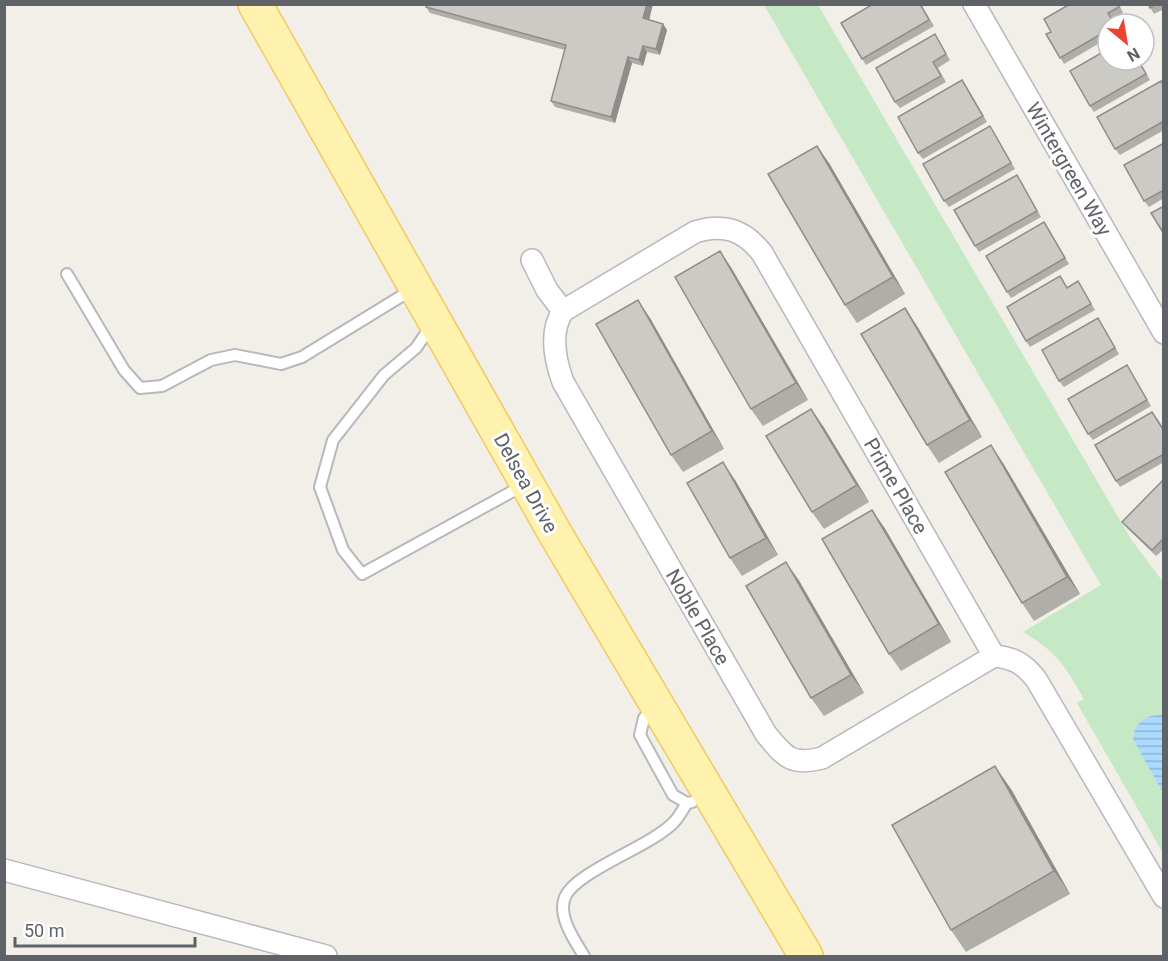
<svg xmlns="http://www.w3.org/2000/svg" width="1168" height="961" viewBox="0 0 1168 961" font-family="Roboto,sans-serif">
<style>
.green{fill:#c5e8c5}
.water{fill:url(#water-rules)}
.lines{fill:none;stroke-linecap:round;stroke-linejoin:round}
.lane-casing{stroke:#b5b8bc;stroke-width:14}
.street-casing{stroke:#b5b8bc;stroke-width:24}
.primary-casing{stroke:#f2c960;stroke-width:36}
.lane{stroke:#fff;stroke-width:10}
.street{stroke:#fff;stroke-width:21}
.primary{stroke:#fff2af;stroke-width:33}
.wall{fill:#afaea9}
.shaded-wall{fill:#8f8d8a}
.building{fill:#cccac5;stroke:#8f8d8a;stroke-width:1.5}
.labels{text-anchor:middle;dominant-baseline:central;stroke-width:6;stroke-linejoin:round;paint-order:stroke}
.street-label{font-size:20px;fill:#5f6368;stroke:#fff}
</style>
<defs>
<pattern id="water-rules" width="6" height="5" patternUnits="userSpaceOnUse" patternTransform="scale(1.5)"><rect width="6" height="5" fill="#aadaff"/><path d="M0 2.5h6" fill="none" stroke="#8eb4d2"/></pattern>
</defs>
<rect width="100%" height="100%" fill="#f1efe8"/>
<path class="green" d="M764 5H818L1131 539 1163 582V853L1077 703 1084 699C1066 667 1056 651 1023 632L1101 585Z"/>
<path class="water" d="M1163 715H1164L1163 793 1133 739C1135 722 1146 714 1163 715Z"/>
<g class="lines">
<g class="lane-casing">
<g id="lane">
<polyline points="67,274 124,370 140,388 162,386 211,360 235,355 281,364 302,357 413,289"/>
<polyline points="431,326 416,348 384,375 333,440 320,487 343,550 362,574 524,485"/>
<polyline points="654,707 644,718 640,735 673,795 687,803 692,802"/>
<path d="M584 956C575 941 557 916 565 897 576 871 652 846 674 822 679 817 683 809 687 803"/>
</g>
</g>
<g class="street-casing">
<g id="street">
<polyline points="974,4 1164,333"/>
<path d="M532 260 547 290 563 311C549 332 555 360 563 382L766 734C785 757 791 766 822 758L994 656"/>
<path d="M563 311 695 232C724 223 744 230 762 253L994 656C1014 658 1023 663 1036 679L1164 897"/>
<polyline points="4,870 326,956"/>
</g>
</g>
<g class="primary-casing">
<polyline id="primary" points="255,4 556,535 806,956"/>
</g>
<use href="#lane" class="lane"/>
<use href="#street" class="street"/>
<use href="#primary" class="primary"/>
</g>
<g class="wall">
<polygon points="427,4 653,4 649,20 663,24 667,30 660,55 647,52 643,66 632,63 615,123 555,107 551,101 565,50 430,13 426,7"/>
<polygon points="921,4 934,26 866,65 862,59"/>
<polygon points="1119,4 1123,13 1112,19 1108,24 1108,38 1064,64 1046,34"/>
<polygon points="1148,4 1164,4 1164,9 1154,14"/>
<polygon points="935,34 950,60 938,68 946,82 900,108 895,102"/>
<polygon points="1108,60 1139,60 1150,80 1094,112 1090,106"/>
<polygon points="1164,85 1164,130 1120,155 1115,149"/>
<polygon points="966,86 987,122 923,159 918,153"/>
<polygon points="994,132 1015,169 949,207 944,201"/>
<polygon points="1164,143 1164,198 1149,207 1144,201"/>
<polygon points="829,163 905,294 857,323 845,305"/>
<polygon points="1021,181 1041,217 979,252 975,246"/>
<polygon points="1048,228 1069,264 1011,298 1007,292"/>
<polygon points="720,251 732,269 808,400 763,426 751,409"/>
<polygon points="1078,281 1095,310 1030,347 1026,341 1067,287"/>
<polygon points="650,318 724,449 683,472 671,455"/>
<polygon points="1102,324 1119,354 1064,387 1059,381"/>
<polygon points="917,326 982,437 939,463 927,445"/>
<polygon points="1127,365 1151,406 1093,440 1088,434"/>
<polygon points="1157,418 1164,429 1164,462 1120,487 1116,481"/>
<polygon points="823,426 869,502 824,529 812,512"/>
<polygon points="1003,463 1080,594 1034,621 1022,603"/>
<polygon points="1164,479 1164,549 1156,556 1127,528 1122,522"/>
<polygon points="735,480 778,555 742,576 730,558"/>
<polygon points="884,527 951,642 901,671 889,654"/>
<polygon points="798,579 864,693 824,716 811,698"/>
<polygon points="1011,789 1070,894 966,952 951,930"/>
</g>
<g class="shaded-wall">
<polygon points="647,4 653,4 648,24 643,18"/>
<polygon points="663,24 667,30 660,55 656,49"/>
<polygon points="643,46 647,52 643,66 639,60"/>
<polygon points="628,57 632,63 615,123 611,117"/>
<polygon points="817,146 829,163 905,294 893,277"/>
<polygon points="720,251 732,269 808,400 796,383"/>
<polygon points="638,300 650,318 724,449 712,431"/>
<polygon points="905,308 917,326 982,437 970,420"/>
<polygon points="811,409 823,426 869,502 857,485"/>
<polygon points="991,445 1003,463 1080,594 1067,577"/>
<polygon points="723,462 735,480 778,555 766,538"/>
<polygon points="872,510 884,527 951,642 939,624"/>
<polygon points="786,562 798,579 864,693 851,675"/>
<polygon points="995,766 1011,789 1070,894 1054,871"/>
</g>
<g class="building">
<polygon points="427,4 647,4 643,18 663,24 656,49 643,46 639,60 628,57 611,117 551,101 566,45 426,7"/>
<polygon points="873,4 920,4 929,20 862,59 841,23"/>
<polygon points="1070,4 1118,4 1119,7 1108,13 1114,24 1108,24 1108,30 1060,58 1046,34 1051,32 1044,19"/>
<polygon points="1148,4 1157,4 1150,8"/>
<polygon points="935,34 946,54 933,62 941,76 895,102 876,68"/>
<polygon points="1108,49 1108,60 1138,60 1146,74 1090,106 1070,71"/>
<polygon points="962,80 983,116 918,153 898,117"/>
<polygon points="1161,81 1164,86 1164,121 1115,149 1097,117"/>
<polygon points="990,126 1011,163 944,201 923,164"/>
<polygon points="1164,143 1164,190 1144,201 1124,165"/>
<polygon points="817,146 893,277 845,305 768,174"/>
<polygon points="1017,175 1037,211 975,246 954,210"/>
<polygon points="1164,206 1164,234 1151,213"/>
<polygon points="1044,222 1065,258 1007,292 986,256"/>
<polygon points="720,251 796,383 751,409 675,277"/>
<polygon points="1060,276 1067,288 1078,281 1091,304 1026,341 1007,307"/>
<polygon points="638,300 712,431 671,455 596,324"/>
<polygon points="905,308 970,420 927,445 861,334"/>
<polygon points="1098,318 1115,348 1059,381 1042,350"/>
<polygon points="1127,365 1147,400 1088,434 1068,399"/>
<polygon points="811,409 857,485 812,512 766,436"/>
<polygon points="1152,412 1164,431 1164,454 1116,481 1095,445"/>
<polygon points="991,445 1067,577 1022,603 945,472"/>
<polygon points="723,462 766,538 730,558 687,483"/>
<polygon points="1164,479 1164,538 1152,550 1122,522"/>
<polygon points="872,510 939,624 889,654 822,539"/>
<polygon points="786,562 851,675 811,698 746,586"/>
<polygon points="995,766 1054,871 951,930 892,825"/>
</g>
<g class="labels">
<g class="street-label">
<text transform="translate(1069 169) rotate(60)">Wintergreen Way</text>
<text transform="translate(526 483) rotate(61)">Delsea Drive</text>
<text transform="translate(896 486) rotate(60)">Prime Place</text>
<text transform="translate(698 617) rotate(60)">Noble Place</text>
</g>
</g>
<rect width="1168" height="961" fill="none" stroke="#5f6368" stroke-width="12"/>
<g transform="translate(1126 42) rotate(150)"><circle r="28" fill="#ffffff" stroke="#bfc1c3" stroke-width="1.5"/>
<path d="M0-4.5L10 22L0 15L-10 22Z" fill="#ea4335"/>
<text y="-9" font-size="16" font-weight="bold" text-anchor="middle" fill="#5f6368">N</text>
</g>
<path d="M15 937v9h180v-9" fill="none" stroke="#5f6368" stroke-width="3"/>
<text x="24" y="937" font-size="18" fill="#5f6368" stroke="#ffffff" stroke-width="4.5" paint-order="stroke">50 m</text>
</svg>
